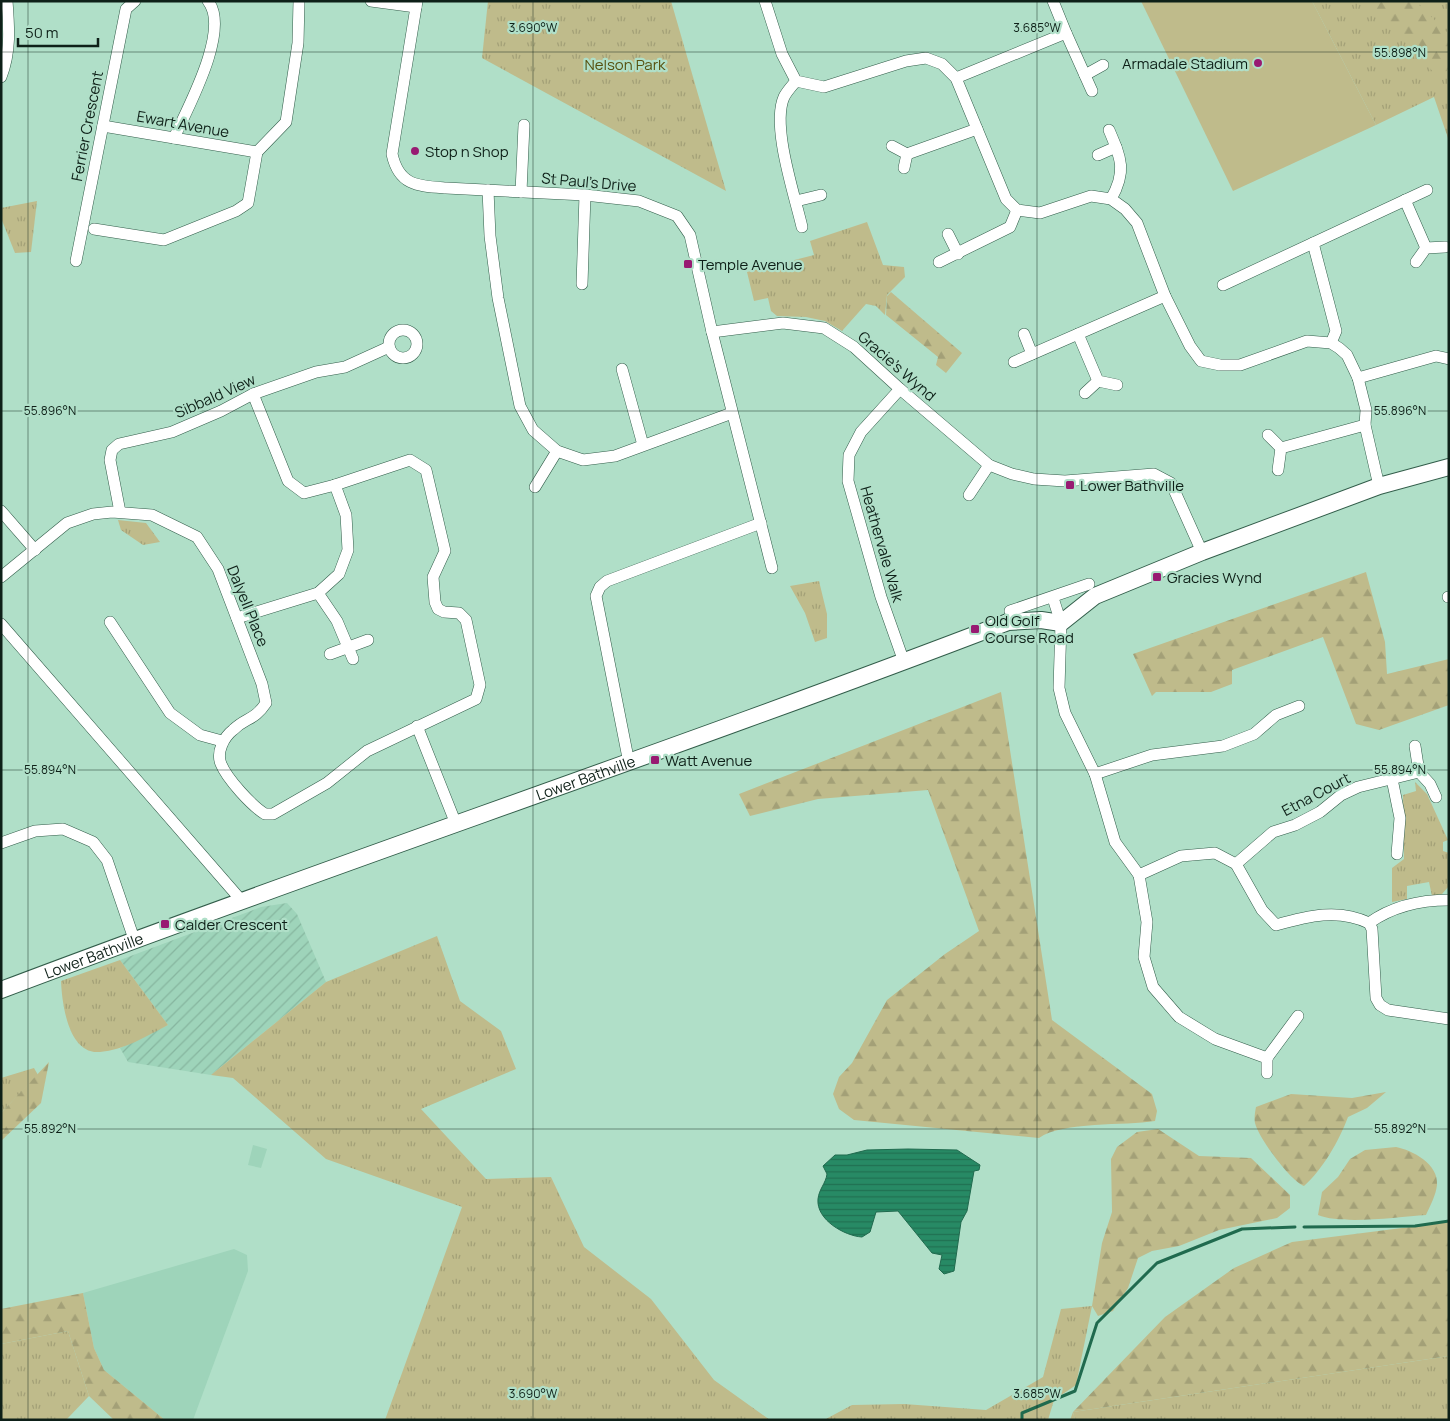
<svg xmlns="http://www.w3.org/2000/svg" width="1450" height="1421" viewBox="0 0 1450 1421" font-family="Manrope,sans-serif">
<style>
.built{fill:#9ed4ba}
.industrial{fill:url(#industrial-furrows)}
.grass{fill:url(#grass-tufts)}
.forest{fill:url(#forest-firs)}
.pitch{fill:#bfbb8b}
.water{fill:url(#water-rules);stroke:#206a4e}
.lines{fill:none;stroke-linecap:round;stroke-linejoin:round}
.stream{stroke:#206a4e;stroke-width:3}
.street-casing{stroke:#325d4a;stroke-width:12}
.secondary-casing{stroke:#325d4a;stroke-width:18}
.street{stroke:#fff;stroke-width:11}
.secondary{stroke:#fff;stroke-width:16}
.ticks{fill:none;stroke:#0e2018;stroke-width:1;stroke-opacity:0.45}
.poi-dot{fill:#981a72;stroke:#b0dfc8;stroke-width:2}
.labels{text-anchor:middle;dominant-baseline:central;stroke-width:4.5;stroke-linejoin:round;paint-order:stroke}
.poi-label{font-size:15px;fill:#0e2018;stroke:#b0dfc8;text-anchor:start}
.park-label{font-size:15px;fill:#575110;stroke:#b0dfc8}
.street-label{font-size:15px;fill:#0e2018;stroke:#b0dfc8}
.ticks-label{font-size:12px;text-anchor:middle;fill:#0e2018;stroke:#b0dfc8;stroke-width:4.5;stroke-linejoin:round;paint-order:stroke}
</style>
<defs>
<pattern id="industrial-furrows" width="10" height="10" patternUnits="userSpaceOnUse" patternTransform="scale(1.25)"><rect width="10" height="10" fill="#9ed4ba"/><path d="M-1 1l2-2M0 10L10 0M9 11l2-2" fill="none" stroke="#87b69f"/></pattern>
<pattern id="grass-tufts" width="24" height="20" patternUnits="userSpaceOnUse" patternTransform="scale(1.25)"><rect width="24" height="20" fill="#bfbb8b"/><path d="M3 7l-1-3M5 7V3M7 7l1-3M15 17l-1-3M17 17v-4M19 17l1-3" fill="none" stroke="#a3a077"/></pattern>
<pattern id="forest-firs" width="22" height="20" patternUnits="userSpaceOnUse" patternTransform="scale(1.25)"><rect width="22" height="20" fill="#bfbb8b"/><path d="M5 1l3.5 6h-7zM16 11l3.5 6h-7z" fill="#a3a077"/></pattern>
<pattern id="water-rules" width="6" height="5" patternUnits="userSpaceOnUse" patternTransform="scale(1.25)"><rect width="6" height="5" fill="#278a65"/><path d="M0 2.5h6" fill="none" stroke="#207052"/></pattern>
</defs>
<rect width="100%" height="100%" fill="#b0dfc8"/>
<g class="built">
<polygon points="253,1145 267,1149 261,1168 248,1165"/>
<polygon points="234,1249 247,1255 248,1271 193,1420 165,1420 104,1370 94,1348 83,1293"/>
</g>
<polygon class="industrial" points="287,903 297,914 326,982 211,1075 128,1062 120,1048 168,1025 120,960 261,907"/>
<g class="grass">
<polygon points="488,1 671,1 726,191 482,58"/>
<polygon points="1312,1 1449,1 1449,141 1434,97 1376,125"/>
<polygon points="37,201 31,252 15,253 1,218 1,208"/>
<polygon points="867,222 883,265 904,267 905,277 887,295 885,315 876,306 866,304 842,331 825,321 806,317 777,316 771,311 768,298 754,301 747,272 814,255 810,241"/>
<polygon points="118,520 146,523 160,542 143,545 121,530"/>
<polygon points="819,581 827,614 827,638 815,642 805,613 790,586"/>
<polygon points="1415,782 1427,794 1448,840 1443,842 1443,851 1449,853 1449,886 1442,894 1432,896 1429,882 1407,886 1407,899 1392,902 1392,868 1404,859 1403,795 1416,791"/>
<polygon points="437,936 460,1001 501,1031 516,1069 421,1109 486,1179 551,1177 584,1247 651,1299 714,1380 770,1420 385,1420 462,1207 326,1159 233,1078 211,1075 326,982"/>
<path d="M120 960 168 1025C147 1036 124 1050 100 1052 68 1055 62 1003 61 981Z"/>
<polygon points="34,1068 38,1075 1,1113 1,1078"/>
<polygon points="1092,1306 1076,1385 1054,1400 1048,1420 824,1420 852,1405 904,1404 986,1410 1043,1377 1061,1309"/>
<polygon points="68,1331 89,1396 67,1419 1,1420 1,1344"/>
<polygon points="1449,1356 1449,1420 1075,1420 1073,1412"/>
</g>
<g class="forest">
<polygon points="1366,1 1415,1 1449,34 1449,67 1441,80"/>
<polygon points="891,292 962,353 946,373 936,365 938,357 886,315 887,296"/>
<polygon points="1366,572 1385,642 1387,674 1449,659 1449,705 1379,730 1356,724 1323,637 1232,670 1232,684 1211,692 1156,692 1152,696 1133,654"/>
<path d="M1001 692 1052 1020 1152 1094 1157 1111 1155 1121C1125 1126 1063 1121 1039 1138L854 1120 839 1109 833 1094 839 1077 852 1063 887 1000 945 954 979 931 928 790 818 799 750 816 739 794Z"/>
<polygon points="49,1062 41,1103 1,1141 1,1113"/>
<path d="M1386 1092 1367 1108 1348 1117C1339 1141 1323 1169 1304 1186 1291 1182 1258 1137 1255 1123 1254 1119 1255 1112 1256 1107L1291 1094 1352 1098Z"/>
<polygon points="1158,1129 1199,1156 1251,1158 1290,1195 1290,1208 1277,1218 1219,1230 1179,1246 1152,1251 1138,1258 1128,1288 1113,1311 1098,1316 1092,1306 1102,1243 1112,1212 1111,1159 1117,1147 1137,1132"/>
<path d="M1396 1147C1412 1150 1439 1164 1437 1185 1436 1195 1430 1206 1426 1215 1398 1217 1342 1225 1318 1215L1322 1192 1338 1177 1350 1159 1365 1150Z"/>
<polygon points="1449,1222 1449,1356 1073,1412 1075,1420 1070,1420 1073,1412 1165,1317 1234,1268 1292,1242"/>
<polygon points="83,1293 94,1348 104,1370 165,1420 114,1420 89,1396 68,1331 1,1344 1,1309"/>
</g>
<polygon class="pitch" points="1141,1 1312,1 1376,125 1233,191"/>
<path class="water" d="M908 1149 957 1150 980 1165 979 1170 974 1171 967 1211 961 1222 954 1271 944 1274 939 1269 942 1255 932 1253 898 1211 876 1212 870 1232 862 1237C845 1236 816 1220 818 1199 819 1189 826 1183 827 1174L823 1166 835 1155H847L867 1150Z"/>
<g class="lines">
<g class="stream">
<polyline points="1304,1227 1415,1226 1449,1221"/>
<polyline points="1022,1420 1022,1413 1075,1391 1097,1323 1157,1263 1242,1229 1295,1227"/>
</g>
<g class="street-casing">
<g id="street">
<polyline points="371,1 416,7"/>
<path d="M417 1 392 154C399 186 418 186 446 188L585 195 639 201 677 216 690 235 712 332 772 568"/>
<polyline points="765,1 782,54 796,81 824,87 906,61 926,58 942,64 956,78 1006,199 1017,210 1040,213 1091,196 1111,199 1125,209 1137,223 1165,296 1190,346 1201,361 1220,365 1240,365 1307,341 1331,343 1339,348 1347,355 1358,378 1366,410 1365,425 1379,486"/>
<polyline points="1053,1 1066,33"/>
<polyline points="1085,75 1103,65"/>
<path d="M1 77C11 52 9 27 7 1"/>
<polyline points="956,78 1066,33 1092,91"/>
<path d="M796 81C792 86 787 91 784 97 771 126 795 196 802 227"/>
<polyline points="103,126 257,152"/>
<path d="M1109 130C1121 158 1127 171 1111 199"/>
<path d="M174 138C187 109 231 30 208 1"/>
<polyline points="892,146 907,154 904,168"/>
<polyline points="907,154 977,129"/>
<polyline points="1098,155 1116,147"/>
<polyline points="488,190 490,236 498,298 520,406 533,430 557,451 583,460 615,456 732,413"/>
<polyline points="521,192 524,125"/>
<polyline points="1405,200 1426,248"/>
<polyline points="796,201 821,195"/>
<polyline points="94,229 164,240 236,211 248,203 257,152 286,122 298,43 299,1"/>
<polyline points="948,234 958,254"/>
<polyline points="1313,243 1336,331 1331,343"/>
<polyline points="76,261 126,9 135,1"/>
<polyline points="939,262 1010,227 1017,210"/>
<polyline points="1416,262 1426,248 1445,247"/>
<polyline points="582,284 585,195"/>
<polyline points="1223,285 1427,190"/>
<circle cx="403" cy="344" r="14"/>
<polyline points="712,332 783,323 824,328 854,347 900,389 989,465 1012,474 1034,479 1065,481 1154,474 1171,483 1202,552"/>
<polyline points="1024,334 1032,354"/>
<polyline points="1078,334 1098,381 1117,385"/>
<polyline points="1014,362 1165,296"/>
<polyline points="622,369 643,445"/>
<polyline points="1358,378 1436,356 1449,359"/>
<polyline points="900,389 861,432 849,455 848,481 881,597 904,662"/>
<polyline points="1085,393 1098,381"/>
<polyline points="1268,435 1281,448"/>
<polyline points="1278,470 1281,448 1365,425"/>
<polyline points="535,487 557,451"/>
<polyline points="969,495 989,465"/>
<polyline points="1,511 35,550"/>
<polyline points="120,512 110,460 112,450 119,444 172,432 221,411 253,394 316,372 345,367 389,347"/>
<path d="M1 577 67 523 93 514 112 512 152 515 197 537 218 569 262 684 266 703C254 721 246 717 233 730 224 737 216 752 221 764 227 779 252 806 265 814H273L327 783 367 751 476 699 480 685 466 620 459 613 444 612 438 609 435 602 433 577 445 551 426 470 410 460 335 485 304 493 288 481 253 394"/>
<polyline points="318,593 337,621 353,659"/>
<polyline points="1448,597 1449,597"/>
<path d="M1053 598 1061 623 1059 688 1065 713 1095 774 1115 842 1139 875 1181 856 1215 853 1236 864 1262 910 1276 925C1308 916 1338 908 1369 923L1372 929 1376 998 1380 1005 1388 1010 1449 1019"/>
<polyline points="1010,611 1089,584"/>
<polyline points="237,618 318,593 339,574 348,550 346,515 335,485"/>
<polyline points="110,622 170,713 200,735 222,741"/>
<polyline points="1,624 241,900"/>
<polyline points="330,654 368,640"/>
<polyline points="417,726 456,824"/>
<polyline points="1415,746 1419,772 1430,784 1436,797"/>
<polyline points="629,763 596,596 600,587 607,581 761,523"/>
<polyline points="1095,774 1152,755 1223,746 1254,734 1276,715 1299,706"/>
<polyline points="1392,779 1400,818 1397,854"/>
<polyline points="1,843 35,831 63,829 93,842 107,860 134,939"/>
<polyline points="1236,864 1273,832 1295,825 1320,812 1341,795 1358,787 1419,772"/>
<polyline points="1139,875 1147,922 1144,957 1153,987 1179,1017 1215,1039 1267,1058 1267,1073"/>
<path d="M1369 923C1393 906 1419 900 1449 900"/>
<polyline points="1267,1058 1298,1016"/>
</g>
</g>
<g class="secondary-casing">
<g id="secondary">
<path id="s1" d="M1 990C336 863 674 750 1008 622L1041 620 1061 623 1095 596 1202 552 1379 486 1449 467"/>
</g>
</g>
<use href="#street" class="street"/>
<use href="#secondary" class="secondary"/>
</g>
<path class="ticks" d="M28 1V1420M533 1V1420M1037 1V1420M1 52H1449M1 411H1449M1 770H1449M1 1129H1449"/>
<g class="poi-dot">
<circle cx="1258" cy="63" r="5"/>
<circle cx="415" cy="151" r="5"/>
<rect x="683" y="259" width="10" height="10" rx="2.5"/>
<rect x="1065" y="480" width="10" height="10" rx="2.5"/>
<rect x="1152" y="572" width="10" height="10" rx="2.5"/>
<rect x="970" y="624" width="10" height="10" rx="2.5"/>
<rect x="650" y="755" width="10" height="10" rx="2.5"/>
<rect x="160" y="919" width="10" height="10" rx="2.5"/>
</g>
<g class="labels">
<g class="poi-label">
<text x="1248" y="63" text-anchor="end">Armadale Stadium</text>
<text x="425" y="151">Stop n Shop</text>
<text x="698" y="264">Temple Avenue</text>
<text x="1080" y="485">Lower Bathville</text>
<text x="1167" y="577">Gracies Wynd</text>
<text x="985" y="620">Old Golf<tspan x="985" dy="17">Course Road</tspan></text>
<text x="665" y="760">Watt Avenue</text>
<text x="175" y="924">Calder Crescent</text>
</g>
<g class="park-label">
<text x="625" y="64">Nelson Park</text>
</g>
<g class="street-label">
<text transform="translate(183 124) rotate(10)">Ewart Avenue</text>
<text transform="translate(87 126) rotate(-79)">Ferrier Crescent</text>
<text transform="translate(589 182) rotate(5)">St Paul's Drive</text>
<text transform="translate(897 366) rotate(41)">Gracie's Wynd</text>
<text transform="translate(215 396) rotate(-24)">Sibbald View</text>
<text transform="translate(882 544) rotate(74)">Heathervale Walk</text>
<text transform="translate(248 606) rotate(68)">Dalyell Place</text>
<text stroke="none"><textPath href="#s1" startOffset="622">Lower Bathville</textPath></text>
<text transform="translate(1316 794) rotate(-28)">Etna Court</text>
<text stroke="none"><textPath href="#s1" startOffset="99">Lower Bathville</textPath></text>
</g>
</g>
<g class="ticks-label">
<text x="533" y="32">3.690°W</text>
<text x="1037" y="32">3.685°W</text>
<text x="1400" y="57">55.898°N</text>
<text x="50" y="415">55.896°N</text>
<text x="1400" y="415">55.896°N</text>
<text x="50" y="774">55.894°N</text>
<text x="1400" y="774">55.894°N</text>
<text x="50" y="1133">55.892°N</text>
<text x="1400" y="1133">55.892°N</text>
<text x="533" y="1398">3.690°W</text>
<text x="1037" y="1398">3.685°W</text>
</g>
<rect width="1450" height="1421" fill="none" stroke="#0e2018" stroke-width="5"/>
<path d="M18 38v8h80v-8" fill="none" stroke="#0e2018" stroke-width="2.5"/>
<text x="25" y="38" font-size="15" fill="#0e2018" stroke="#b0dfc8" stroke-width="4" paint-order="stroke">50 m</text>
</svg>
